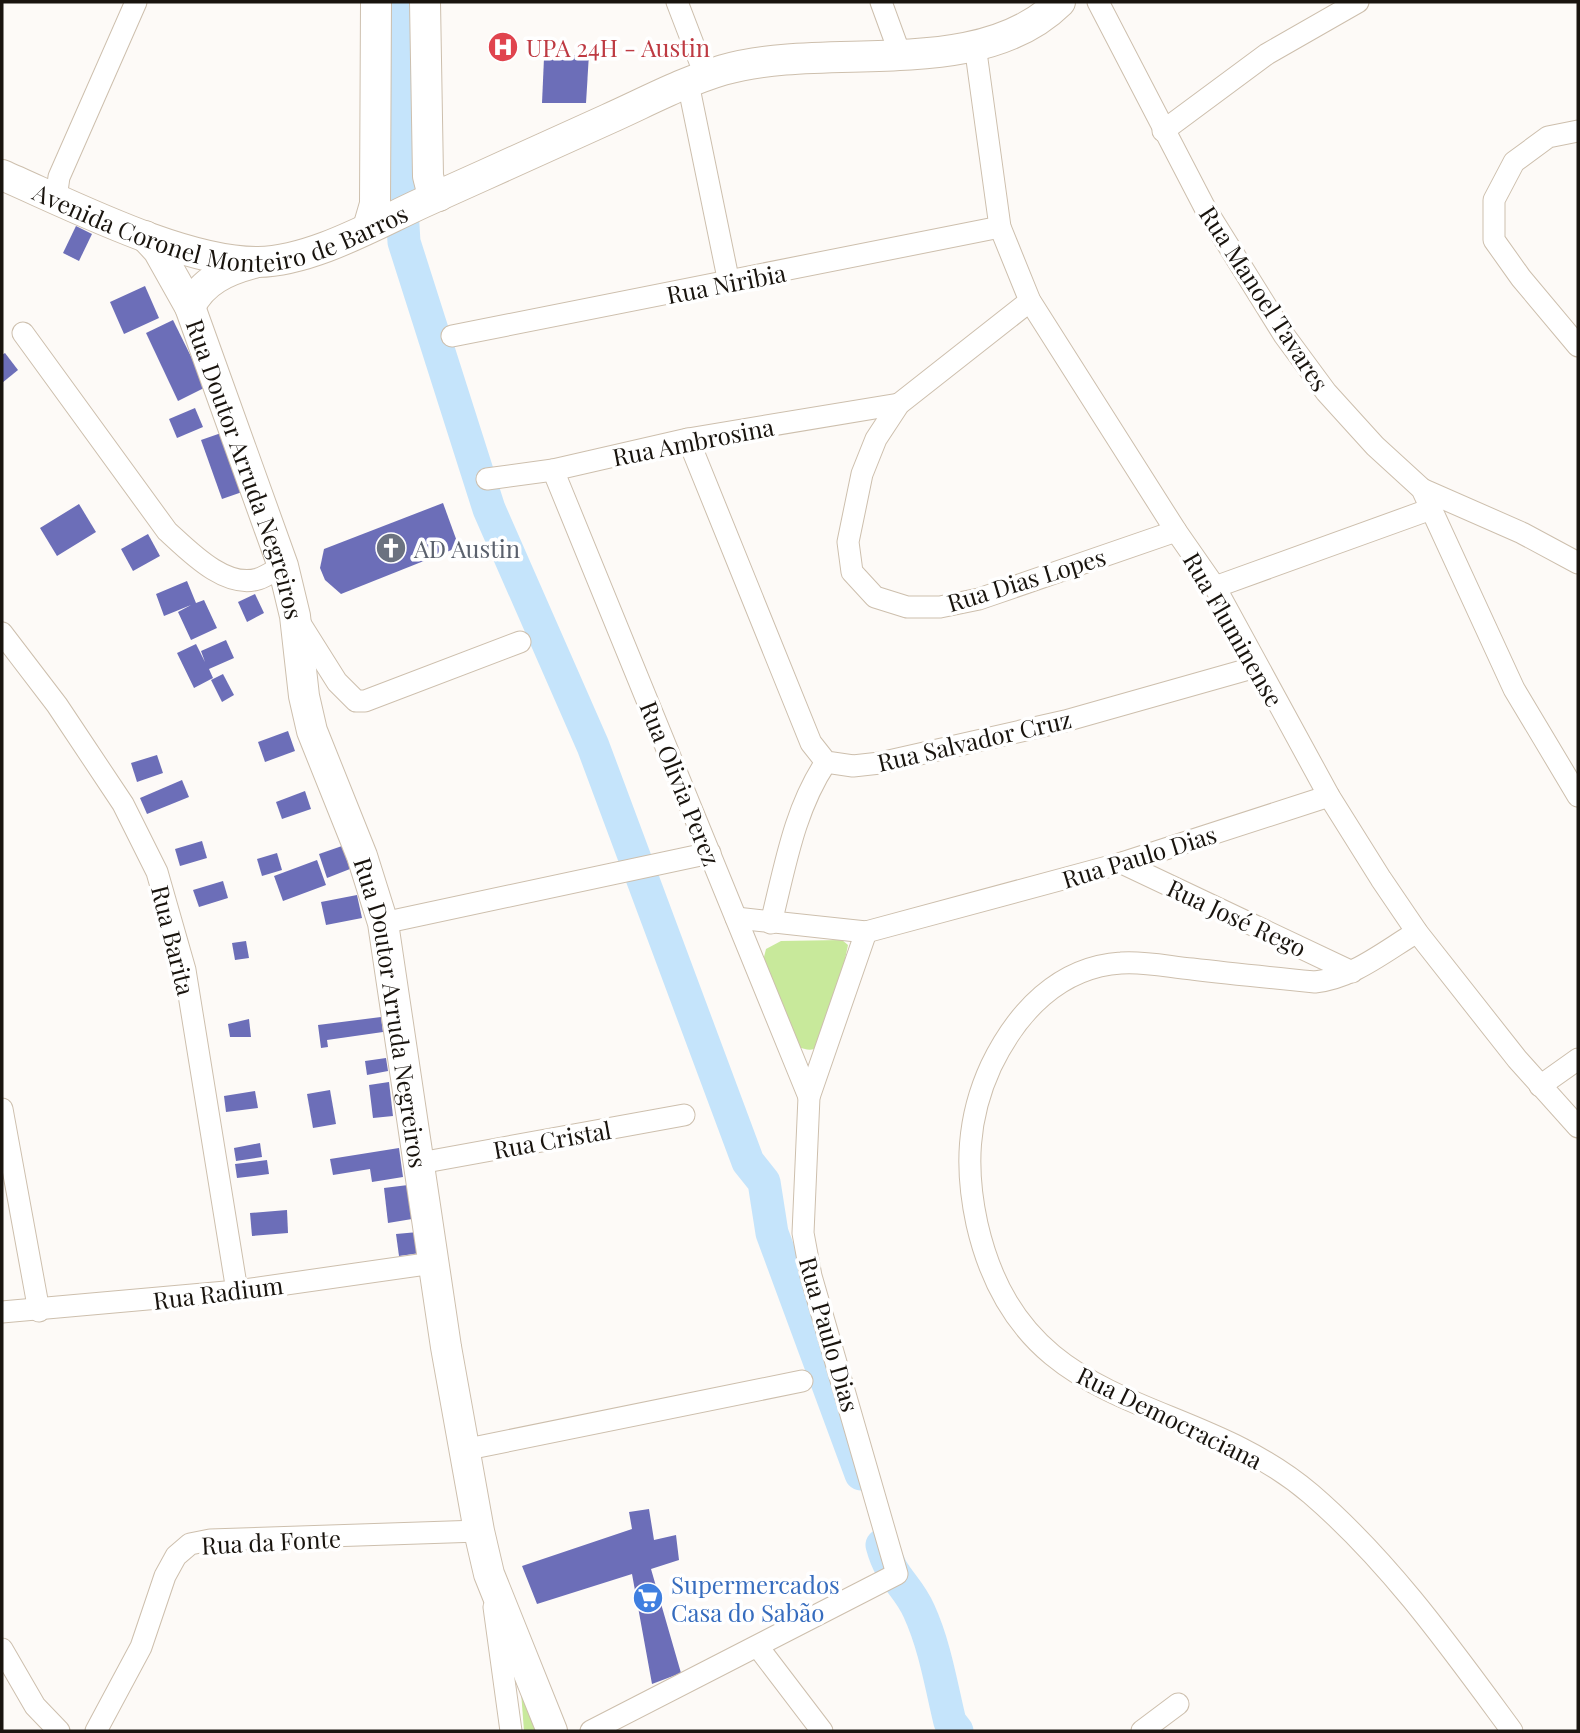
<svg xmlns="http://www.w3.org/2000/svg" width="1580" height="1733" viewBox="0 0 1580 1733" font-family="'Playfair Display',serif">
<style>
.green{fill:#c8e99b}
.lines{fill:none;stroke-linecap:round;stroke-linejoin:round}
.river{stroke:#c5e4fb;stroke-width:33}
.building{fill:#6c6eb8}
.street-casing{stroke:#cdbfad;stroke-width:23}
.secondary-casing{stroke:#cdbfad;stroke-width:32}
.street{stroke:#fff;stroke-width:21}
.secondary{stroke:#fff;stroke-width:30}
.labels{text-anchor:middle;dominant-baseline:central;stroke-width:7;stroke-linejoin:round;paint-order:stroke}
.health-label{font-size:24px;fill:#be3a42;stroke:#fff;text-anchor:start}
.street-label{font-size:24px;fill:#19140e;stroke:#fff}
.worship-label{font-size:24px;fill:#5b616d;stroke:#fff;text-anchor:start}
.shop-label{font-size:24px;fill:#366cbe;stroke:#fff;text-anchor:start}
</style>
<rect width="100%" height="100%" fill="#fdfaf7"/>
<g class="green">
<path d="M842 940 848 945 828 1039C817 1050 811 1053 797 1046L763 961 766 949 781 941Z"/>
<polygon points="520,1679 540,1731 524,1731"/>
</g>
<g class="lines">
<g class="river">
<polyline points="403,2 401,193 404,242 489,509 593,746 748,1162 764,1182 772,1233 861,1474"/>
<path d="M882 1545C891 1579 907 1584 919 1611 935 1646 941 1685 950 1722L957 1731"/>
</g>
</g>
<g class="building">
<polygon points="589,54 586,103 542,103 544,58"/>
<polygon points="76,226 92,234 79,261 63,253"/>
<polygon points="145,286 159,318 124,334 110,302"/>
<polygon points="173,320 206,387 178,401 146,333"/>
<polygon points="5,353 18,370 2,383 2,355"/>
<polygon points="195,408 203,427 177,438 169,419"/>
<polygon points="224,432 245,491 222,499 201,440"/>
<polygon points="443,503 459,547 341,594 325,580 320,568 324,549"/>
<polygon points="79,504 96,532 57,556 40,528"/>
<polygon points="148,534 160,556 133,571 121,549"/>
<polygon points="187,581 196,603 204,600 217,628 191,640 178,612 191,605 164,616 156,594"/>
<polygon points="255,594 264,613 247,622 238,602"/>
<polygon points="226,640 234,658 209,669 213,678 194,688 177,653 196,644 205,662 201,651"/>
<polygon points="223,674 234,695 222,702 211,680"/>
<polygon points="288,731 295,751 265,762 258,742"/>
<polygon points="157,755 163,773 137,782 131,763"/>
<polygon points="182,780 189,797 147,814 140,798"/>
<polygon points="305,791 311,809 282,819 276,802"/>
<polygon points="202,841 207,858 180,866 175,849"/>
<polygon points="342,846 350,869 327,878 319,854"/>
<polygon points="277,853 282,870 262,876 257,859"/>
<polygon points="317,860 326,885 283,901 274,876"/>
<polygon points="223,881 228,898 199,907 193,890"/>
<polygon points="357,895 362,918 326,925 321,902"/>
<polygon points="246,941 249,958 235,960 232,943"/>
<polygon points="381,1017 383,1032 327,1040 328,1047 321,1048 318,1025"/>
<polygon points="249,1019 251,1037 230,1037 228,1024"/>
<polygon points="386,1058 388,1071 367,1075 365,1061"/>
<polygon points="389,1082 393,1116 373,1118 369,1085"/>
<polygon points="330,1090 336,1124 313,1128 307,1094"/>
<polygon points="255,1091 258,1108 226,1112 224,1096"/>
<polygon points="260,1143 262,1157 236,1161 234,1148"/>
<polygon points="399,1148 403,1177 372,1182 370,1169 333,1175 330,1159"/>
<polygon points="267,1160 269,1174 237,1178 235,1164"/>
<polygon points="408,1185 412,1219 388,1223 384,1188"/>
<polygon points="287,1210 288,1233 252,1236 250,1213"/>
<polygon points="418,1232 420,1253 399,1256 396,1234"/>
<polygon points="649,1509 654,1540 676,1535 679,1560 651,1569 681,1673 652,1684 632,1574 537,1604 522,1566 632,1529 629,1512"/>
</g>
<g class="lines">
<g class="street-casing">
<g id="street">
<polyline points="677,2 705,75"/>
<polyline points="881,2 900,54"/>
<polyline points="1098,2 1205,208 1284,335 1326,392 1375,446 1422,489 1514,689 1578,796"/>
<polyline points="975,45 1000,227 1030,301 1176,531 1215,587 1329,796 1381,879 1417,932 1517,1059 1578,1127"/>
<polyline points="688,83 729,283"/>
<polyline points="1163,131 1267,54 1358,2"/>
<polyline points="1578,131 1548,137 1514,162 1494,200 1494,240 1521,278 1578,346"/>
<polyline points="56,198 59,177 136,2"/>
<polyline points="1030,301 899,404 876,439 862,474 848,542 852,572 875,597 907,607 940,607 979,599 1176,531"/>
<path d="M23 333 167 531C189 551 225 589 258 579 267 576 275 570 283 566"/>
<polyline points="452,336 1000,227"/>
<polyline points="688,439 811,743 826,762 853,766 880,763 1065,721 1256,667"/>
<polyline points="553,470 809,1097"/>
<polyline points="487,479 553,470 688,439 899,404"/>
<polyline points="1422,489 1522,533 1578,563"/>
<polyline points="1215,587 1431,509"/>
<polyline points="298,620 337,682 356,701 365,701 520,642"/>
<polyline points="2,633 57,705 123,804 157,872 185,970 237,1291"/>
<polyline points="1122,863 1352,972"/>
<polyline points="736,918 866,932 1122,863 1329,796"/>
<polyline points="383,923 710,853"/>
<path d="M771 923C785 867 794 810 826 762"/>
<path d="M1417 932C1385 951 1353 978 1315 982 1274 978 1233 974 1192 969 1170 967 1144 961 1121 963 1059 967 1017 1012 991 1066 967 1118 965 1169 977 1224 1022 1421 1188 1389 1311 1494 1390 1562 1451 1648 1512 1731"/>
<polyline points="1540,1086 1578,1059"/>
<polyline points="2,1109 39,1311"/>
<polyline points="420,1163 684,1115"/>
<polyline points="2,1312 237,1291 433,1263"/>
<polyline points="463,1450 802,1381"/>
<polyline points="494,1607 511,1731"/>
<polyline points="758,1647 822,1731"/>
<polyline points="2,1649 35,1706 59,1731"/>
<polyline points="96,1731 141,1647 165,1576 176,1556 190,1544 210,1540 479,1531"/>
<polyline points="591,1731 897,1574 811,1276 803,1233 809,1097 866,932"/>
<polyline points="1142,1731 1178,1704"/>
</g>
</g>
<g class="secondary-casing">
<g id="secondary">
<polyline points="425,2 428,176 431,188 439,196"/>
<path id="s1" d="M2 175C71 205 184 263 258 262 312 261 374 225 422 203 484 175 547 147 608 119 646 102 683 82 723 70 827 40 978 83 1060 2"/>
<polyline points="368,228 375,204 376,2"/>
<path id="s2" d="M145 236 158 250 190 307 283 566 295 616 304 696 312 731 362 856 383 923 446 1347 479 1531 489 1574 552 1731"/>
<path d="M190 307C202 281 227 270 254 263"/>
</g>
</g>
<use href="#street" class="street"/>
<use href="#secondary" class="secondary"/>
</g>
<defs>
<g id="hospital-disc" transform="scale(1.575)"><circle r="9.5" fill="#e0444e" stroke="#fff"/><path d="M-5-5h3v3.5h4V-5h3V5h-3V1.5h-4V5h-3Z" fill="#fff"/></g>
<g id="church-disc" transform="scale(1.575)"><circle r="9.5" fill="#6b7280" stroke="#fff"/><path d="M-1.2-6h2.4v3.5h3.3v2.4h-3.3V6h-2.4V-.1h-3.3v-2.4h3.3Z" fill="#fff"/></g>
<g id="supermarket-disc" transform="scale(1.575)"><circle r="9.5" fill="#3f7fe0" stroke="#fff"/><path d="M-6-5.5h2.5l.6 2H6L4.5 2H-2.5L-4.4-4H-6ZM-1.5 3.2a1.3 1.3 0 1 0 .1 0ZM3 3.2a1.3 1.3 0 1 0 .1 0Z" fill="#fff"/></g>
</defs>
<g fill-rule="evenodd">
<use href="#hospital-disc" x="503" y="47"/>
<use href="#church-disc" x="391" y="548"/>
<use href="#supermarket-disc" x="648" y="1598"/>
</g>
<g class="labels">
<g class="health-label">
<text x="526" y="47">UPA 24H - Austin</text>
</g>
<g class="street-label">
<text stroke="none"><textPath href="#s1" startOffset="233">Avenida Coronel Monteiro de Barros</textPath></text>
<text transform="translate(726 283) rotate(-11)">Rua Niribia</text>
<text transform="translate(1265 298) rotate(57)">Rua Manoel Tavares</text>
<text transform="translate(693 441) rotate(-11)">Rua Ambrosina</text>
<text stroke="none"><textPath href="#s2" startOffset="256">Rua Doutor Arruda Negreiros</textPath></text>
<text transform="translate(1026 579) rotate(-17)">Rua Dias Lopes</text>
<text transform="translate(1234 629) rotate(60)">Rua Fluminense</text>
<text transform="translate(974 740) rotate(-13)">Rua Salvador Cruz</text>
<text transform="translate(681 783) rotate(68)">Rua Olivia Perez</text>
<text transform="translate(1139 856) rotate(-17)">Rua Paulo Dias</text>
<text transform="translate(1237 917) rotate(25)">Rua José Rego</text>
<text transform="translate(174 940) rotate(76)">Rua Barita</text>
<text stroke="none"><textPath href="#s2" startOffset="822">Rua Doutor Arruda Negreiros</textPath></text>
<text transform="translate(552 1139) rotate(-10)">Rua Cristal</text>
<text transform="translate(218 1292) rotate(-7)">Rua Radium</text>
<text transform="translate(830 1334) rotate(74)">Rua Paulo Dias</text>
<text transform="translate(1170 1417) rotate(26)">Rua Democraciana</text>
<text transform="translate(271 1541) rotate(-3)">Rua da Fonte</text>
</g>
<g class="worship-label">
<text x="414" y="548">AD Austin</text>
</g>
<g class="shop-label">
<text x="671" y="1584">Supermercados<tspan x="671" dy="28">Casa do Sabão</tspan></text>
</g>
</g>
<rect width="1580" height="1733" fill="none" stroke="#19140e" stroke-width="7"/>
</svg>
